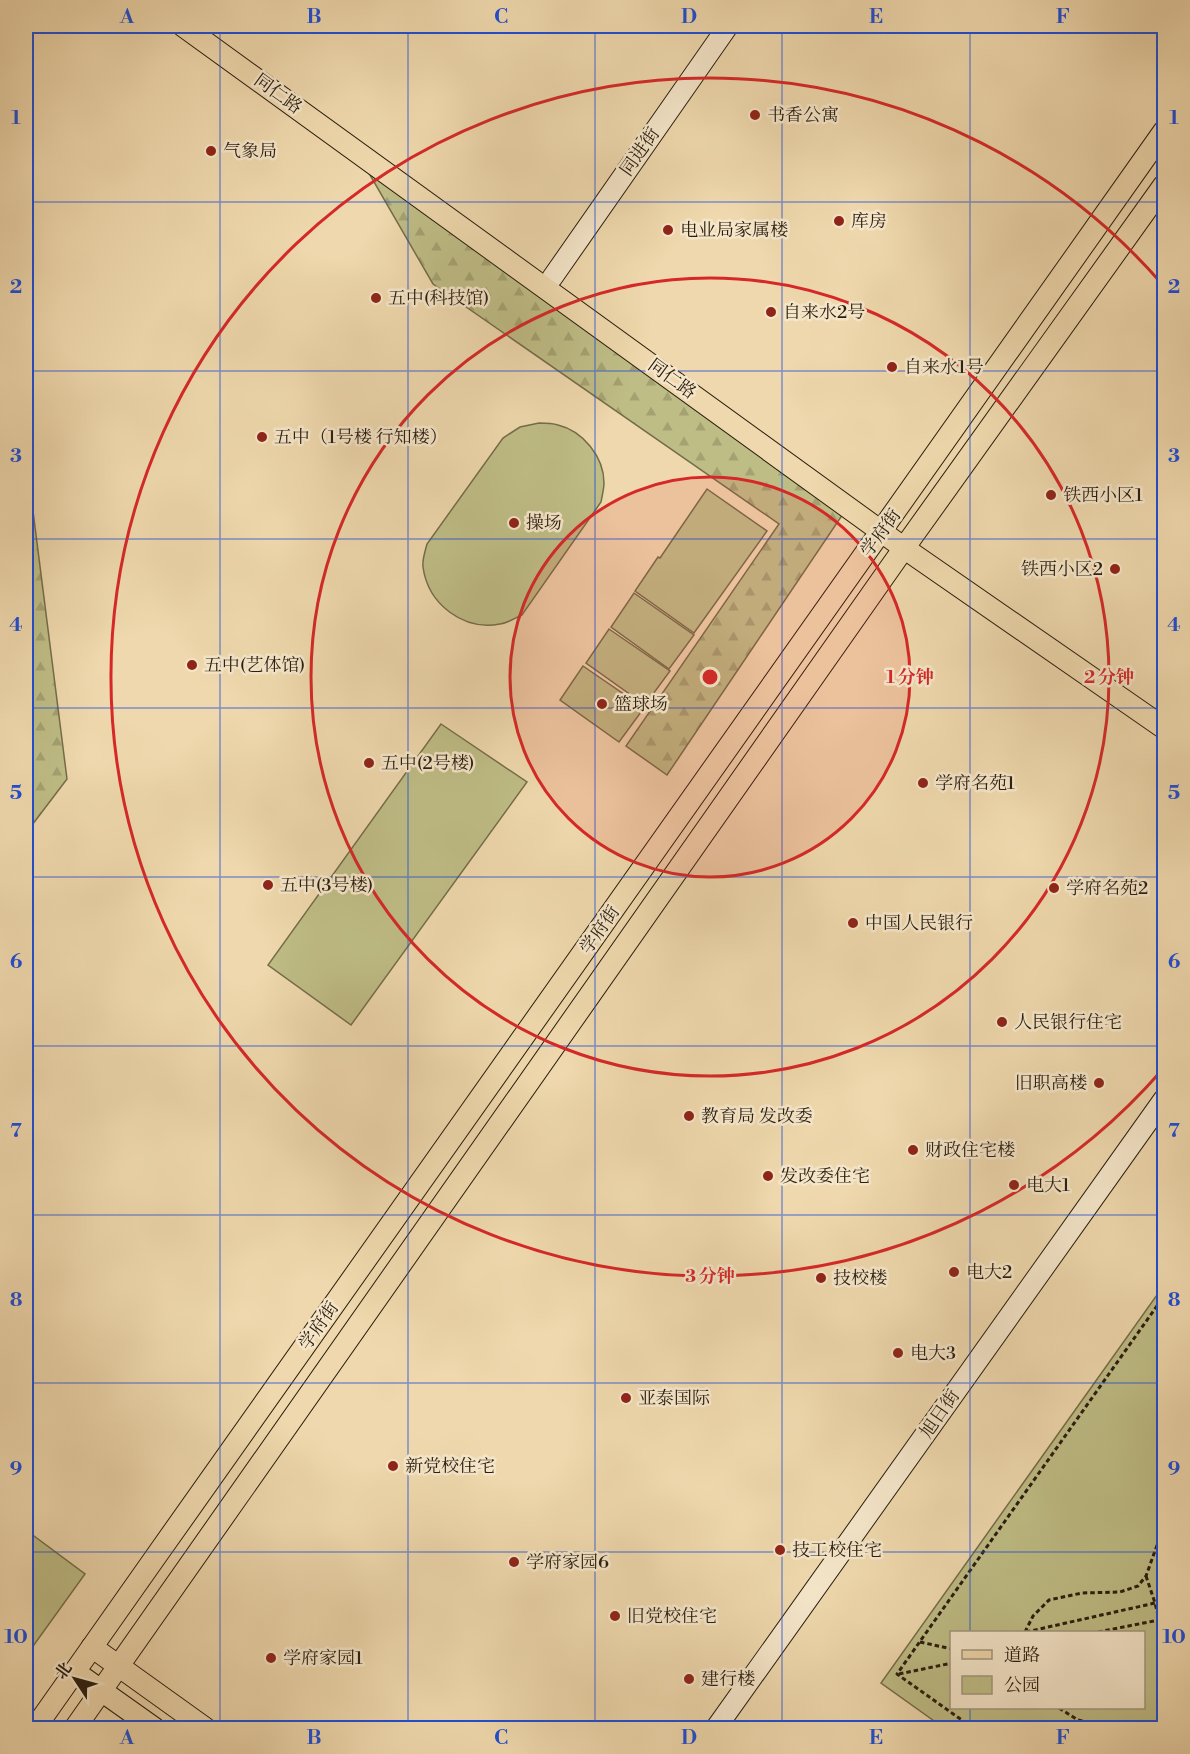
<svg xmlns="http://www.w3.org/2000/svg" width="1190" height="1754" viewBox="0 0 1190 1754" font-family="'Libre Bodoni','Noto Serif SC',serif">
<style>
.forest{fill:url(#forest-firs);stroke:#746d4a;stroke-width:1.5}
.green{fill:#bfbd86;stroke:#746d4a;stroke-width:1.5;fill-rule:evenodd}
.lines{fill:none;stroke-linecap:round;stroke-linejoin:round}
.secondary-casing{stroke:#291d0f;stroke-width:22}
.primary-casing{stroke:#291d0f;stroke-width:23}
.path{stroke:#291d0f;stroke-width:3;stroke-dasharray:4.5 3;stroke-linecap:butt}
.secondary{stroke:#f5e6ca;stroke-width:20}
.primary{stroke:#efd8ad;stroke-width:21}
.grid{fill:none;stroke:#1d4ed8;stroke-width:1.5;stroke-opacity:0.55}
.ring{fill:none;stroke:#d62828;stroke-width:3}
.poi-dot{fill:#8f2418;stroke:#f5e6ca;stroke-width:2}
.labels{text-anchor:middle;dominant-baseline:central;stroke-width:5;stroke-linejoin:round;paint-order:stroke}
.street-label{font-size:18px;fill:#291d0f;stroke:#f5e6ca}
.poi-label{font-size:18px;fill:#291d0f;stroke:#f5e6ca;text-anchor:start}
.centre{fill:#d62828;stroke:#f5e6ca;stroke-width:3}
.ring-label{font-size:18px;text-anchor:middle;font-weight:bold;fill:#d62828;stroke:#f5e6ca;stroke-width:5;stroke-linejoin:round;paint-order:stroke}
.neatline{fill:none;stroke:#1d4ed8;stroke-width:2}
.grid-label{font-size:20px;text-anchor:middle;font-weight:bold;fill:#1d4ed8}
</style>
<defs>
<pattern id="forest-firs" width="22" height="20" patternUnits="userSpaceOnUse" patternTransform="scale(1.5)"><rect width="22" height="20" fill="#bfbd86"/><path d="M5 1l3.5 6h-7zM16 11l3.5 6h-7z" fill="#a4a272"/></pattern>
</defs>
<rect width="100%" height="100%" fill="#efd8ad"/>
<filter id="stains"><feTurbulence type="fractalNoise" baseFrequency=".00333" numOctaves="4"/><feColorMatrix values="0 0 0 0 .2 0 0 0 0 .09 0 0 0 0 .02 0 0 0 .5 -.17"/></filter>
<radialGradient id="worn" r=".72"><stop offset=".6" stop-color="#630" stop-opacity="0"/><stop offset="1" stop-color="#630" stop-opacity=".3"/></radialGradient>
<g class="forest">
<polygon points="366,168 843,514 667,775 626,746 779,524 433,284"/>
<polygon points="26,456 67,779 26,833"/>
</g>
<g class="green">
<path d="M539 423C545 423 552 423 558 425 583 431 604 457 604 483 604 489 602 496 601 502L522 615C515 618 508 623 500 624 463 631 428 604 423 567 422 560 425 552 427 544L503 438 520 427Z"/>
<polygon points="707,489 767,531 694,633 635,591 658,557 660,558"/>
<polygon points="634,593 694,635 669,669 611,627"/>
<polygon points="609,629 670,671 645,705 586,663"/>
<polygon points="583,666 644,708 619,742 560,700"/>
<polygon points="441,724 527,782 351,1025 268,965"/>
<path d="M1164 1285V1728H944L881 1683ZM952 1632H1144V1708H952Z"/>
<polygon points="26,1530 85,1574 26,1656"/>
</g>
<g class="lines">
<g class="secondary-casing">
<g id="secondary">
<polyline points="552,278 728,26"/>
<polyline points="716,1728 1164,1099"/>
</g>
</g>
<g class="primary-casing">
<g id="primary">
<polyline points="183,26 904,548 1164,728"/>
<polyline points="92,1647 205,1728"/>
<polyline points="75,1672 154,1728"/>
<polyline points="35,1728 159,1552 1164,131"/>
<polyline points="75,1728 904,548 1164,185"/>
</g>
</g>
<g class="path">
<polyline points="1146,1576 1155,1603 1164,1640"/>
<polyline points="1025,1632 1033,1616 1049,1600 1082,1593 1120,1592 1138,1586 1146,1576 1160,1537 1164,1529"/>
<polyline points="1026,1632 1164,1601"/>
<polyline points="1098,1632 1164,1619"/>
<polyline points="920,1642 952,1649"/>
<polyline points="899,1674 952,1663"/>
<polyline points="1059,1708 1078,1720 1117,1728"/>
<polyline points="973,1728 897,1674 1164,1296"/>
</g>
<use href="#secondary" class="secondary"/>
<use href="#primary" class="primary"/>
</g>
<path class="grid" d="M220 26V1728M408 26V1728M595 26V1728M782 26V1728M970 26V1632M26 202H1164M26 371H1164M26 539H1164M26 708H1164M26 877H1164M26 1046H1164M26 1215H1164M26 1383H1164M26 1552H1164M970 1708V1728"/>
<circle cx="710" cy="677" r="200" fill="#d62828" fill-opacity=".12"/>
<g class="ring">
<circle cx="710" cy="677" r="200"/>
<circle cx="710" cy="677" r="399"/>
<path d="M1162 1070A599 599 0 1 1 1162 284"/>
</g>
<g class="poi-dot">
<circle cx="755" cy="115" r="6"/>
<circle cx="211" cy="151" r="6"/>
<circle cx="839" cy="221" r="6"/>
<circle cx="668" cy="230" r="6"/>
<circle cx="376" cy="298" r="6"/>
<circle cx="771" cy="312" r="6"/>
<circle cx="892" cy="367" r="6"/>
<circle cx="262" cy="437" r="6"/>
<circle cx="1051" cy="495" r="6"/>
<circle cx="514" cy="523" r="6"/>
<circle cx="1115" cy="569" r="6"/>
<circle cx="192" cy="665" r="6"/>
<circle cx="602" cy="704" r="6"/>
<circle cx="369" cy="763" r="6"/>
<circle cx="923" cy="783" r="6"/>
<circle cx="268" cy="885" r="6"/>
<circle cx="1054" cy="888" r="6"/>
<circle cx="853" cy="923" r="6"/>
<circle cx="1002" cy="1022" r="6"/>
<circle cx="1099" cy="1083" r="6"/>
<circle cx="689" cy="1116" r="6"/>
<circle cx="913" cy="1150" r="6"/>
<circle cx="768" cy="1176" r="6"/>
<circle cx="1014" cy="1185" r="6"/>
<circle cx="954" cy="1272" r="6"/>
<circle cx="821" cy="1278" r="6"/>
<circle cx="898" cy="1353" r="6"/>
<circle cx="626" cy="1398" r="6"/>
<circle cx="393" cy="1466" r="6"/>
<circle cx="780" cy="1550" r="6"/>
<circle cx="514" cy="1562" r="6"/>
<circle cx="615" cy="1616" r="6"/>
<circle cx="271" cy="1658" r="6"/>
<circle cx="689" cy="1679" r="6"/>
</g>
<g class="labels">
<g class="street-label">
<text transform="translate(278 94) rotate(36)">同仁路</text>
<text transform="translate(640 152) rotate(-55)">同进街</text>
<text transform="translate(672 379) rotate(36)">同仁路</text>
<text transform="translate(881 533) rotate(-54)">学府街</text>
<text transform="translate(600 930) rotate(-55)">学府街</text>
<text transform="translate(319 1326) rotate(-55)">学府街</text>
<text transform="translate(940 1414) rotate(-55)">旭日街</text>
</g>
<g class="poi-label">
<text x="767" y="115">书香公寓</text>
<text x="223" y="151">气象局</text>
<text x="851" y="221">库房</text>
<text x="680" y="230">电业局家属楼</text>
<text x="388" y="298">五中(科技馆)</text>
<text x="783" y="312">自来水2号</text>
<text x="904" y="367">自来水1号</text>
<text x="274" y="437">五中（1号楼 行知楼）</text>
<text x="1063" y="495">铁西小区1</text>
<text x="526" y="523">操场</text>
<text x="1103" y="569" text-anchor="end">铁西小区2</text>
<text x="204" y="665">五中(艺体馆)</text>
<text x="614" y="704">篮球场</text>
<text x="381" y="763">五中(2号楼)</text>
<text x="935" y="783">学府名苑1</text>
<text x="280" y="885">五中(3号楼)</text>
<text x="1066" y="888">学府名苑2</text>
<text x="865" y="923">中国人民银行</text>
<text x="1014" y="1022">人民银行住宅</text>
<text x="1087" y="1083" text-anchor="end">旧职高楼</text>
<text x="701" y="1116">教育局 发改委</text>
<text x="925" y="1150">财政住宅楼</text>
<text x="780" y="1176">发改委住宅</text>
<text x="1026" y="1185">电大1</text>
<text x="966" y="1272">电大2</text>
<text x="833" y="1278">技校楼</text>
<text x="910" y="1353">电大3</text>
<text x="638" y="1398">亚泰国际</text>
<text x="405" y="1466">新党校住宅</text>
<text x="792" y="1550">技工校住宅</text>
<text x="526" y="1562">学府家园6</text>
<text x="627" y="1616">旧党校住宅</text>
<text x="283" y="1658">学府家园1</text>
<text x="701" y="1679">建行楼</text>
</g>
</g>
<circle cx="710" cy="677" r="9" class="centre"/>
<g class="ring-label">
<text x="910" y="683">1 分钟</text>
<text x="1109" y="683">2 分钟</text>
<text x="710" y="1282">3 分钟</text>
</g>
<rect width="1190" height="1754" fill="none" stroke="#efd8ad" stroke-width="66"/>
<rect x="950" y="1631" width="195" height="78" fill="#f5e6ca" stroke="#a3967f" stroke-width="1.5"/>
<rect x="962" y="1650" width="30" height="9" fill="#efd8ad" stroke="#a3967f" stroke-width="1.5"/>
<text x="1004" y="1661" font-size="18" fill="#291d0f">道路</text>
<rect x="962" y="1676" width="30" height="18" fill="#bfbd86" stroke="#a3967f" stroke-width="1.5"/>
<text x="1004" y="1691" font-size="18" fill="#291d0f">公园</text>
<g transform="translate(75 1679) rotate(306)" stroke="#f5e6ca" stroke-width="4.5" paint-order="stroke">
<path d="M0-4.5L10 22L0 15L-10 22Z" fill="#291d0f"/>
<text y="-9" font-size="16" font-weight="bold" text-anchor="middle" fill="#291d0f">北</text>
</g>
<rect x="33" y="33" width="1124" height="1688" class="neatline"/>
<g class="grid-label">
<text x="127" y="23">A</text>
<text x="314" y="23">B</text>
<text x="501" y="23">C</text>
<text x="689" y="23">D</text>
<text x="876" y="23">E</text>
<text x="1063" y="23">F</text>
<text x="16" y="124">1</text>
<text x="1174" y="124">1</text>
<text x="16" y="293">2</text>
<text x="1174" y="293">2</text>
<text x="16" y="462">3</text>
<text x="1174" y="462">3</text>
<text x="16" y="631">4</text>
<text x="1174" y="631">4</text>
<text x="16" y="799">5</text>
<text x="1174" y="799">5</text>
<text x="16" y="968">6</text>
<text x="1174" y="968">6</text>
<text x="16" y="1137">7</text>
<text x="1174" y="1137">7</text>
<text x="16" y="1306">8</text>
<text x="1174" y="1306">8</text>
<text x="16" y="1475">9</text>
<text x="1174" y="1475">9</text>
<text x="16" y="1643">10</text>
<text x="1174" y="1643">10</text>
<text x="127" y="1744">A</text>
<text x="314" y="1744">B</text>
<text x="501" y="1744">C</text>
<text x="689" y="1744">D</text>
<text x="876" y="1744">E</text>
<text x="1063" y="1744">F</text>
</g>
<rect width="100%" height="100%" filter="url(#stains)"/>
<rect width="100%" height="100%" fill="url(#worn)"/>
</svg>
